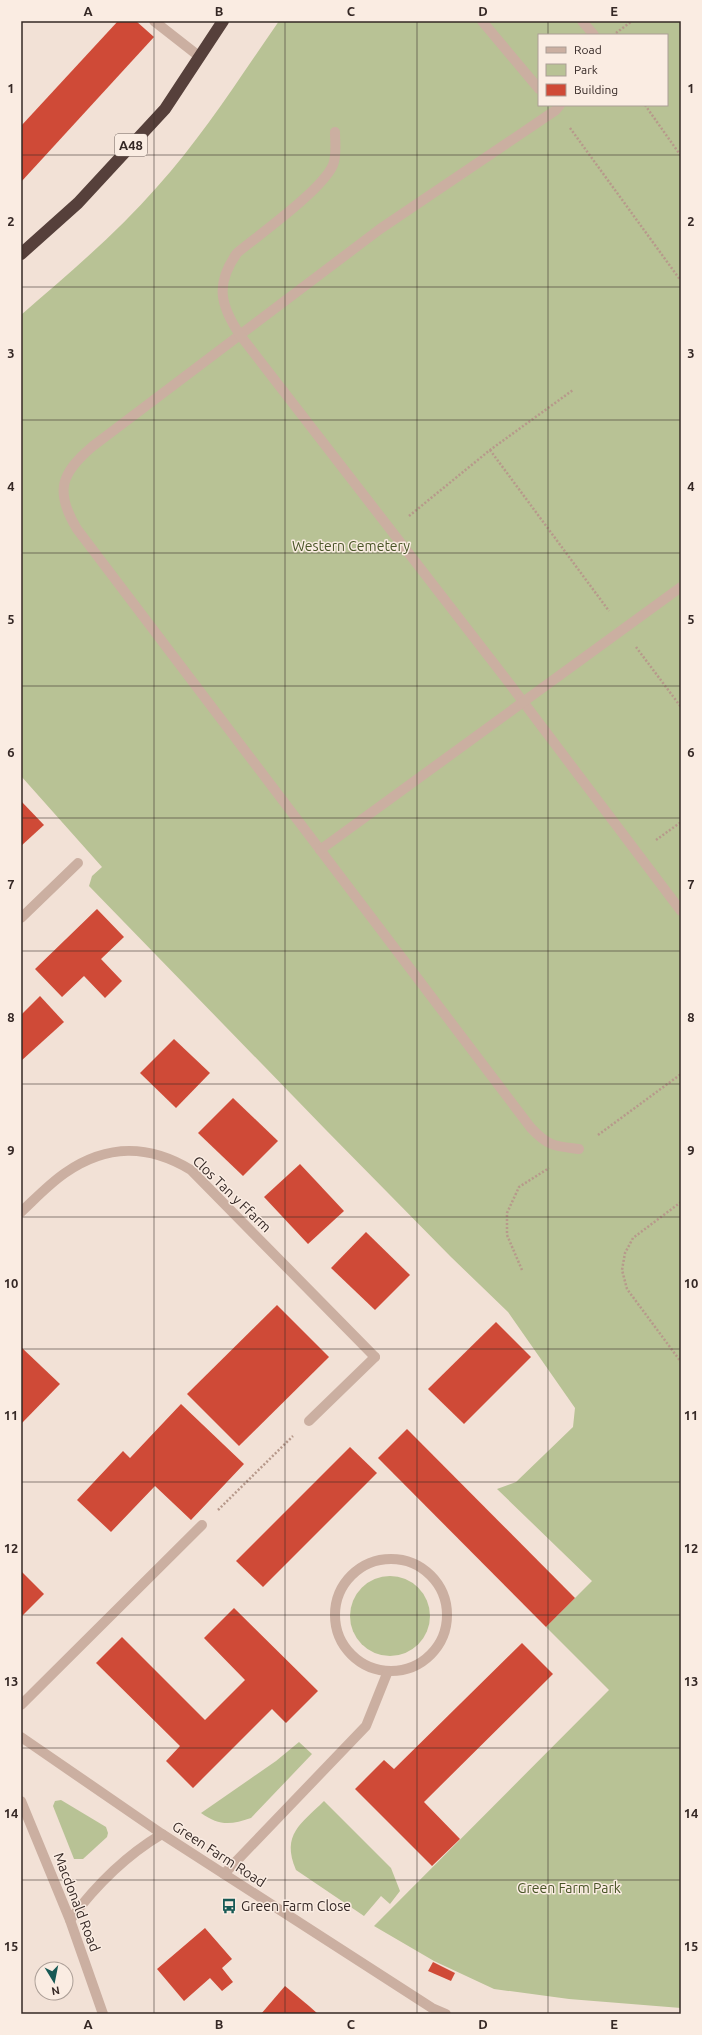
<svg xmlns="http://www.w3.org/2000/svg" width="702" height="2035" viewBox="0 0 702 2035" font-family="Ubuntu,sans-serif">
<style>
.green{fill:#b8c295;fill-rule:evenodd}
.building{fill:#cf4a37}
.lines{fill:none;stroke-linecap:round;stroke-linejoin:round}
.path{stroke:#b7998b;stroke-width:2.5;stroke-dasharray:2 2;stroke-linecap:butt}
.lane{stroke:#cbafa1;stroke-width:10}
.street{stroke:#cbafa1;stroke-width:10}
.highway{stroke:#56403b;stroke-width:12}
.grid{fill:none;stroke:#352825;stroke-width:1;stroke-opacity:0.55}
.labels{text-anchor:middle;dominant-baseline:central;stroke-width:3;stroke-linejoin:round;paint-order:stroke}
.shield{fill:#faece2;stroke:#70635e;stroke-width:1}
.shield-label{font-size:13px;font-weight:bold;fill:#352825}
.park-label{font-size:14px;fill:#495527;stroke:#faece2}
.street-label{font-size:14px;fill:#352825;stroke:#faece2}
.poi-label{font-size:14px;fill:#352825;stroke:#faece2;text-anchor:start}
.neatline{fill:none;stroke:#352825;stroke-width:1.5}
.grid-label{font-size:13px;text-anchor:middle;font-weight:bold;fill:#352825}
</style>
<rect width="100%" height="100%" fill="#f2e1d6"/>
<g class="green">
<path d="M279 21H681V2008L569 1999 494 1989 434 1961 374 1926 609 1690 546 1627 592 1581 497 1489 516 1482 573 1427 575 1408 508 1312 451 1257 326 1130 89 886 92 876 102 867 21 776V315C68 274 116 234 157 187 203 136 240 77 279 21ZM539 35H667V105H539Z"/>
<circle cx="390" cy="1616" r="40"/>
<path d="M299 1742 312 1754 251 1818C231 1825 219 1826 201 1813L276 1761Z"/>
<polygon points="61,1800 106,1827 108,1833 107,1837 83,1859 74,1859 53,1806 55,1801"/>
<path d="M324 1801 391 1868 400 1891 390 1904 381 1896 364 1916 296 1870C281 1834 301 1824 324 1801Z"/>
</g>
<g class="building">
<polygon points="118,21 136,21 154,37 21,182 21,126"/>
<polygon points="21,801 44,825 21,846"/>
<polygon points="97,909 124,937 101,959 122,981 105,998 84,976 62,997 35,969"/>
<polygon points="40,996 64,1022 21,1061 21,1015"/>
<polygon points="174,1039 210,1073 176,1108 140,1073"/>
<polygon points="233,1098 278,1141 243,1176 198,1133"/>
<polygon points="300,1164 344,1211 308,1244 264,1197"/>
<polygon points="366,1232 410,1275 375,1310 331,1268"/>
<polygon points="277,1305 329,1357 239,1446 187,1394"/>
<polygon points="496,1322 531,1357 464,1424 428,1389"/>
<polygon points="21,1347 60,1384 21,1424"/>
<polygon points="181,1404 244,1464 191,1520 155,1486 111,1532 77,1500 123,1451 130,1458"/>
<polygon points="407,1429 575,1598 546,1627 378,1458"/>
<polygon points="350,1447 377,1473 263,1587 236,1561"/>
<polygon points="21,1571 44,1594 21,1617"/>
<polygon points="234,1608 318,1691 286,1723 272,1709 193,1788 166,1761 180,1746 96,1663 122,1637 205,1720 245,1680 204,1638"/>
<polygon points="522,1643 553,1674 424,1802 460,1839 432,1866 355,1789 384,1760 394,1769"/>
<polygon points="205,1928 232,1959 222,1968 233,1982 222,1991 210,1978 184,2001 157,1969"/>
<polygon points="433,1962 455,1973 451,1981 428,1971"/>
<polygon points="285,1986 309,2006 318,2014 261,2014"/>
</g>
<g class="lines">
<g class="path">
<polyline points="616,33 632,21"/>
<polyline points="645,105 681,156"/>
<polyline points="570,128 681,281"/>
<polyline points="490,450 609,611"/>
<polyline points="409,516 490,450 573,390"/>
<polyline points="636,647 681,707"/>
<polyline points="656,840 681,822"/>
<polyline points="598,1135 681,1074"/>
<polyline points="681,1202 633,1238 625,1253 622,1270 627,1289 681,1362"/>
<polyline points="522,1270 507,1235 507,1213 519,1187 549,1168"/>
<polyline points="218,1510 293,1436"/>
</g>
<g class="lane">
<polyline points="154,21 200,57"/>
<polyline points="482,21 539,89"/>
<polyline points="582,21 594,35"/>
<path d="M560 105 556 110 380 229 93 446C61 473 54 491 77 529L531 1128C549 1147 555 1146 579 1149"/>
<path d="M335 132C335 142 337 155 333 165 322 190 260 234 237 253 215 284 220 305 240 335L506 679 681 911"/>
<polyline points="320,850 681,587"/>
<polyline points="309,1421 375,1357"/>
<polyline points="21,1705 202,1525"/>
</g>
<g class="street">
<polyline points="21,918 78,863"/>
<path d="M21 1212C35 1199 49 1184 65 1173 107 1144 148 1144 191 1170L375 1357"/>
<circle cx="391" cy="1615" r="56"/>
<polyline points="21,1737 162,1834 432,2008 446,2014"/>
<polyline points="21,1801 70,1920 103,2014"/>
<polyline points="224,1874 366,1726 388,1671"/>
<path d="M70 1920C96 1885 125 1856 162 1834"/>
</g>
<polyline class="highway" points="21,254 78,203 165,109 223,21"/>
</g>
<path class="grid" d="M154 21V2014M285 21V2014M417 21V2014M548 21V35M548 105V2014M21 155H681M21 287H681M21 420H681M21 553H681M21 686H681M21 818H681M21 951H681M21 1084H681M21 1217H681M21 1349H681M21 1482H681M21 1615H681M21 1748H681M21 1880H681"/>
<defs>
<g id="bus-bare" transform="scale(1.2)"><path d="M-5-6H5V4H4V6H2V4H-2V6H-4V4H-5ZM-3.5-4V0h7V-4ZM-3.5 1.2v1.5H-2V1.2ZM2 1.2v1.5H3.5V1.2Z" fill="#175955" stroke="#faece2" stroke-width="2.5" paint-order="stroke"/></g>
</defs>
<g fill-rule="evenodd">
<use href="#bus-bare" x="229" y="1906"/>
</g>
<g class="labels">
<rect class="shield" x="115" y="134" width="32" height="22" rx="3"/>
<g class="shield-label">
<text x="131" y="145">A48</text>
</g>
<g class="park-label">
<text x="351" y="546">Western Cemetery</text>
<text x="569" y="1888">Green Farm Park</text>
</g>
<g class="street-label">
<text transform="translate(232 1194) rotate(44)">Clos Tan y Ffarm</text>
<text transform="translate(219 1854) rotate(33)">Green Farm Road</text>
<text transform="translate(77 1902) rotate(69)">Macdonald Road</text>
</g>
<g class="poi-label">
<text x="241" y="1906">Green Farm Close</text>
</g>
</g>
<rect width="702" height="2035" fill="none" stroke="#faece2" stroke-width="44"/>
<rect x="538" y="34" width="130" height="72" fill="#faece2" stroke="#ab9e96"/>
<rect x="546" y="47" width="20" height="6" fill="#cbafa1" stroke="#ab9e96"/>
<text x="574" y="54" font-size="12" fill="#352825">Road</text>
<rect x="546" y="64" width="20" height="12" fill="#b8c295" stroke="#ab9e96"/>
<text x="574" y="74" font-size="12" fill="#352825">Park</text>
<rect x="546" y="84" width="20" height="12" fill="#cf4a37" stroke="#ab9e96"/>
<text x="574" y="94" font-size="12" fill="#352825">Building</text>
<g transform="translate(54 1981) rotate(170)"><circle r="19" fill="#faece2" stroke="#ab9e96"/>
<path d="M0-3L7 15L0 10L-7 15Z" fill="#175955"/>
<text y="-6" font-size="11" font-weight="bold" text-anchor="middle" fill="#352825">N</text>
</g>
<rect x="22" y="22" width="658" height="1991" class="neatline"/>
<g class="grid-label">
<text x="88" y="16">A</text>
<text x="219" y="16">B</text>
<text x="351" y="16">C</text>
<text x="483" y="16">D</text>
<text x="614" y="16">E</text>
<text x="11" y="93">1</text>
<text x="691" y="93">1</text>
<text x="11" y="226">2</text>
<text x="691" y="226">2</text>
<text x="11" y="358">3</text>
<text x="691" y="358">3</text>
<text x="11" y="491">4</text>
<text x="691" y="491">4</text>
<text x="11" y="624">5</text>
<text x="691" y="624">5</text>
<text x="11" y="757">6</text>
<text x="691" y="757">6</text>
<text x="11" y="889">7</text>
<text x="691" y="889">7</text>
<text x="11" y="1022">8</text>
<text x="691" y="1022">8</text>
<text x="11" y="1155">9</text>
<text x="691" y="1155">9</text>
<text x="11" y="1288">10</text>
<text x="691" y="1288">10</text>
<text x="11" y="1420">11</text>
<text x="691" y="1420">11</text>
<text x="11" y="1553">12</text>
<text x="691" y="1553">12</text>
<text x="11" y="1686">13</text>
<text x="691" y="1686">13</text>
<text x="11" y="1818">14</text>
<text x="691" y="1818">14</text>
<text x="11" y="1951">15</text>
<text x="691" y="1951">15</text>
<text x="88" y="2029">A</text>
<text x="219" y="2029">B</text>
<text x="351" y="2029">C</text>
<text x="483" y="2029">D</text>
<text x="614" y="2029">E</text>
</g>
</svg>
